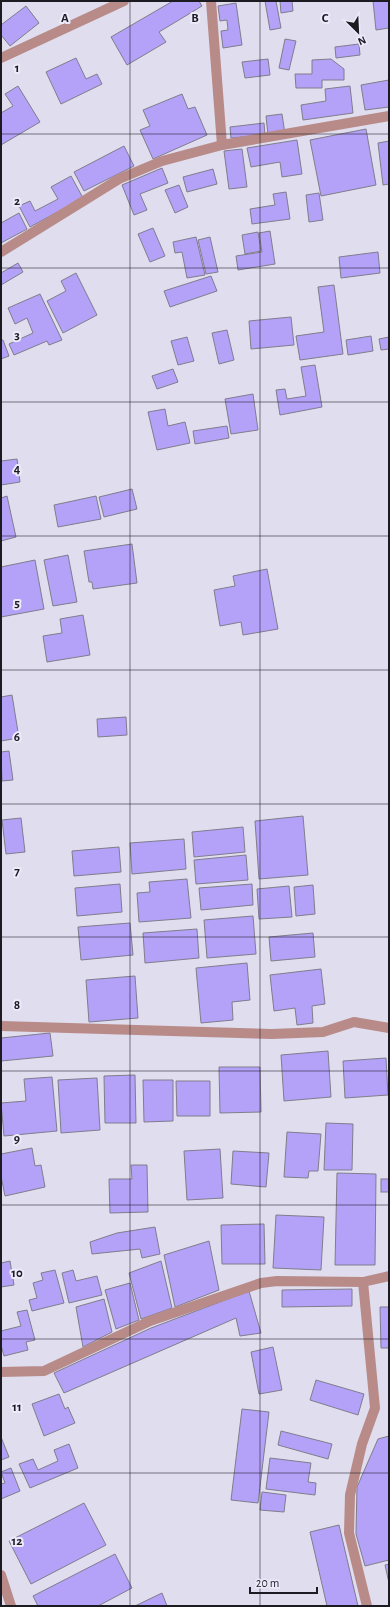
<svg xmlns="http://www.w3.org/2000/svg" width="390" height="1607" viewBox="0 0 390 1607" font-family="'Alegreya Sans',sans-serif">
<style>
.building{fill:#b4a1f8;stroke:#807d8d}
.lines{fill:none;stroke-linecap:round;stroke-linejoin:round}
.minor{stroke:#b88b89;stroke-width:10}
.grid{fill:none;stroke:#1c1b21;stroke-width:1;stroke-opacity:0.55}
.grid-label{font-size:13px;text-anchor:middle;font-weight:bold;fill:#1c1b21;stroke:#edeafc;stroke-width:4;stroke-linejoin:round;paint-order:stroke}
</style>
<rect width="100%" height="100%" fill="#dfddee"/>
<g class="building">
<polygon points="173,1 199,1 202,6 159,32 166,42 127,65 111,37"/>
<polygon points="265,1 276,1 281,28 270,30"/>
<polygon points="280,1 292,1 293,11 281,13"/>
<polygon points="373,1 389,1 389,28 376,30"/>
<polygon points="236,3 242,45 223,48 221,31 228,30 227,20 220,21 218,6"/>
<polygon points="26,6 39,23 10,46 1,35 1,25"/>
<polygon points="285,39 296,41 289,70 279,68"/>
<polygon points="359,44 360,55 336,58 335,47"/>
<polygon points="76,58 86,79 97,74 102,84 61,104 46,72"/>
<polygon points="268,59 270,75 245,78 242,62"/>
<polygon points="331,59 344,69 344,80 322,80 322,88 296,88 295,74 312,74 312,60"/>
<polygon points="389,80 389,107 365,110 361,85"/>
<polygon points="18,86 40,122 1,145 1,113 13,106 5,94"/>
<polygon points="350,86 353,113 303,120 301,105 326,101 325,89"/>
<polygon points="182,94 188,109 195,107 207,135 153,159 140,130 150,126 143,110"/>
<polygon points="282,114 285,134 268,135 266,116"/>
<polygon points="264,123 265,135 231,138 230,127"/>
<polygon points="366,129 376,185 321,196 310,140"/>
<polygon points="297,140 302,174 282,177 280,162 251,167 247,148"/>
<polygon points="389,141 389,184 383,185 378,143"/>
<polygon points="124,146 134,166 84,191 74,172"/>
<polygon points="242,149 247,187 229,189 224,151"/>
<polygon points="162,168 168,183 140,194 147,210 134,215 122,185"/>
<polygon points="213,169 217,184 187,192 183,177"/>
<polygon points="71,176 83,198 30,227 19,206 30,201 35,211 58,199 51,187"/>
<polygon points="179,185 188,207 175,213 165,190"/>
<polygon points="286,192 290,219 252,224 250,209 275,205 273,194"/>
<polygon points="319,193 323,220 309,222 306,195"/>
<polygon points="19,213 27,229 1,243 1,223"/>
<polygon points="153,228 165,256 150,262 138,234"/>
<polygon points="270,231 275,264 238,270 236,256 262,252 259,233"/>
<polygon points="258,232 261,251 245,254 242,235"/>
<polygon points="196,237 205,275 187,278 182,252 175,253 173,242"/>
<polygon points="210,237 218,272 206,274 198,240"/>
<polygon points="378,252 380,273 341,278 339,257"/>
<polygon points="18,263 23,272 1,285 1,273"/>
<polygon points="76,273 97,315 63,333 47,301 66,291 61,281"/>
<polygon points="211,276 217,291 170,307 164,291"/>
<polygon points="334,285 343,354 300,360 296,336 324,332 318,287"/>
<polygon points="40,294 62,340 49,345 47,341 14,355 9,344 33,333 27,318 15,324 8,308"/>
<polygon points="291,317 294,345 251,349 249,321"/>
<polygon points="227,330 234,360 219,364 212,333"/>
<polygon points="371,336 373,351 348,355 346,340"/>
<polygon points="187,337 194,361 178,365 171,341"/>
<polygon points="389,337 389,349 381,350 379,339"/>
<polygon points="1,340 3,340 9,356 1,359"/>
<polygon points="315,365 322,407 280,415 276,390 285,389 287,399 306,396 301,367"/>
<polygon points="173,369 178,382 157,389 152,376"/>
<polygon points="253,394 258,430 231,434 225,399"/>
<polygon points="165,409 168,426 185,422 190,443 157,450 148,412"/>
<polygon points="227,426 229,438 195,444 193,431"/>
<polygon points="17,459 20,482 1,485 1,461"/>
<polygon points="132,489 137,509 104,517 99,497"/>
<polygon points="7,496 16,537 1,541 1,498"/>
<polygon points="96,496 101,519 58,527 54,505"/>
<polygon points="132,544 137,583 93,589 92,582 89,582 84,551"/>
<polygon points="68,555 77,602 53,606 44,560"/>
<polygon points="35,560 44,609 1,617 1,567"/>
<polygon points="267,569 278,629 243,635 241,622 220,626 214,590 235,586 233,576"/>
<polygon points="83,615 90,655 47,662 43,636 62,633 60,619"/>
<polygon points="12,695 19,738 1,741 1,697"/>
<polygon points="126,717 127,735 98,737 97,719"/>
<polygon points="9,751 13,780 2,781 1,752"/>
<polygon points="303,816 308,875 259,879 255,821"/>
<polygon points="21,818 25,852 6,854 2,820"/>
<polygon points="243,827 245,852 194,857 192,832"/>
<polygon points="184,839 186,869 132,874 130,843"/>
<polygon points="119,847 121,872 74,876 72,851"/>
<polygon points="246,855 248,880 196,884 194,860"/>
<polygon points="187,879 191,918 139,922 137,893 150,892 149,882"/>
<polygon points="120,884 122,912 77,916 75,888"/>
<polygon points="252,884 253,905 201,910 199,888"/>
<polygon points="313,885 315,914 296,916 294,887"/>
<polygon points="289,886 292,917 259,919 257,889"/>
<polygon points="253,916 256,954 207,958 204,920"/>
<polygon points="130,923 133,955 81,960 78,927"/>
<polygon points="197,929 199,958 145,963 143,933"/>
<polygon points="313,933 315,957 271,961 269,937"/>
<polygon points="247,963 250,1000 232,1002 233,1020 201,1023 196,968"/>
<polygon points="321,969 325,1004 312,1006 313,1023 297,1025 295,1008 274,1011 270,975"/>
<polygon points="135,976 138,1018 89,1022 86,980"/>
<polygon points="50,1033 53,1056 1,1061 1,1038"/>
<polygon points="328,1051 331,1097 284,1101 281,1055"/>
<polygon points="386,1058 388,1095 345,1098 343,1061"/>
<polygon points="219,1067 260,1067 261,1112 220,1113"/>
<polygon points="135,1075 136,1123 105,1123 104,1076"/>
<polygon points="52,1077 57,1131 4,1136 1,1103 26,1101 24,1079"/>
<polygon points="97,1078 100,1130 61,1133 58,1080"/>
<polygon points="143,1080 173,1080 173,1121 144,1122"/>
<polygon points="176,1081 210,1081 210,1116 177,1116"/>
<polygon points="326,1123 353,1124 352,1170 324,1170"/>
<polygon points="287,1132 321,1134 318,1171 309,1171 308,1178 284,1177"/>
<polygon points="32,1148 35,1166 41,1165 45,1187 5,1196 1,1176 1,1154"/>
<polygon points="220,1149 223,1198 187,1200 184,1151"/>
<polygon points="233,1151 269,1153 266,1187 231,1184"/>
<polygon points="131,1165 147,1165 148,1212 110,1213 109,1179 132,1179"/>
<polygon points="337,1173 376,1174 375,1265 335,1265"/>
<rect x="381" y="1179" width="8" height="13"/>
<polygon points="276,1215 324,1217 321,1270 273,1268"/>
<polygon points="264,1224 265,1264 222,1264 221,1225"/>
<polygon points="155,1227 160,1254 142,1258 140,1249 92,1254 90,1242 117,1233"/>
<polygon points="209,1241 219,1290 175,1307 164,1255"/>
<polygon points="10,1261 14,1285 1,1287 1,1263"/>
<polygon points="161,1261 172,1308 141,1319 129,1273"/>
<polygon points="55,1270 64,1303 32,1311 29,1300 37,1298 33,1283 43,1280 41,1273"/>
<polygon points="73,1270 76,1281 97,1276 102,1295 69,1303 62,1273"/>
<polygon points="130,1283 139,1320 116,1329 105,1290"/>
<polygon points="352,1289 352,1306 282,1307 282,1290"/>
<polygon points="249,1291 261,1333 240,1336 236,1318 64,1393 54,1373 151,1328"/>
<polygon points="104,1299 112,1332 83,1347 76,1307"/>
<polygon points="380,1307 389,1307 389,1348 381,1348"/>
<polygon points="27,1310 35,1340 26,1342 28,1350 4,1356 1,1345 1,1331 21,1326 17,1312"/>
<polygon points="273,1347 282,1390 259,1394 251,1352"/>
<polygon points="316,1380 364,1394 358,1415 310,1400"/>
<polygon points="59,1394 65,1409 68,1407 75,1423 44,1436 32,1404"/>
<polygon points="242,1409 269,1412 258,1503 231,1500"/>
<polygon points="281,1431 332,1444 328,1459 278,1445"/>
<polygon points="389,1436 389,1560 365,1566 356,1534 357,1487 378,1439"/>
<polygon points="1,1437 9,1457 1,1460"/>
<polygon points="69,1444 78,1468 30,1488 19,1464 33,1459 38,1470 58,1461 54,1450"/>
<polygon points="270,1458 311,1463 308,1482 316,1483 315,1495 266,1489"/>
<polygon points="11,1468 20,1491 1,1499 1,1484 5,1483 1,1472"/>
<polygon points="262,1492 286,1495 284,1512 260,1510"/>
<polygon points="84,1503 106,1545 31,1584 9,1541"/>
<polygon points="339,1525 358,1606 327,1606 310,1532"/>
<polygon points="115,1554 132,1588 98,1606 38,1606 33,1596"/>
<polygon points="389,1564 389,1583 385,1565"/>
<polygon points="162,1593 167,1606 135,1606"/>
</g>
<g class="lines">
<g class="minor">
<polyline points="211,1 222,145"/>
<polyline points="1,58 124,1"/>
<polyline points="1,252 119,179 162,161 222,145 389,116"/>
<polyline points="1,1026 272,1034 323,1032 354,1022 389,1028"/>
<polyline points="363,1282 375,1408 362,1444 350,1495 349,1533 367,1606"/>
<polyline points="1,1372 44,1371 150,1321 261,1283 277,1281 363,1282 389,1276"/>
<polyline points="1,1575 11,1606"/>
</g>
</g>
<path class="grid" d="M130 1V1606M260 1V1606M1 134H389M1 268H389M1 402H389M1 536H389M1 670H389M1 804H389M1 937H389M1 1071H389M1 1205H389M1 1339H389M1 1473H389"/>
<g class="grid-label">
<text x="65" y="22">A</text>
<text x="195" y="22">B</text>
<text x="325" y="22">C</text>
<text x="17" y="72">1</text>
<text x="17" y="205">2</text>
<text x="17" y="339">3</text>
<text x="17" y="473">4</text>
<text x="17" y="607">5</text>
<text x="17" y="741">6</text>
<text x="17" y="875">7</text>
<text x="17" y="1009">8</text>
<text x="17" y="1143">9</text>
<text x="17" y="1277">10</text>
<text x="17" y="1411">11</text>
<text x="17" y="1545">12</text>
</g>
<rect width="390" height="1607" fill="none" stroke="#1c1b21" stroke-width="4"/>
<g transform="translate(358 32) rotate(156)" stroke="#edeafc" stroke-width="3" paint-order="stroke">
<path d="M0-3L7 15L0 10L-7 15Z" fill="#1c1b21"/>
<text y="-6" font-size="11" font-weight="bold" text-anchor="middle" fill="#1c1b21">N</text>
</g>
<path d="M250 1587v6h67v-6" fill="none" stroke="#1c1b21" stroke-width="2"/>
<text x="256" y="1587" font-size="12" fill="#1c1b21" stroke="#edeafc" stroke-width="3" paint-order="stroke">20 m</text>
</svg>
